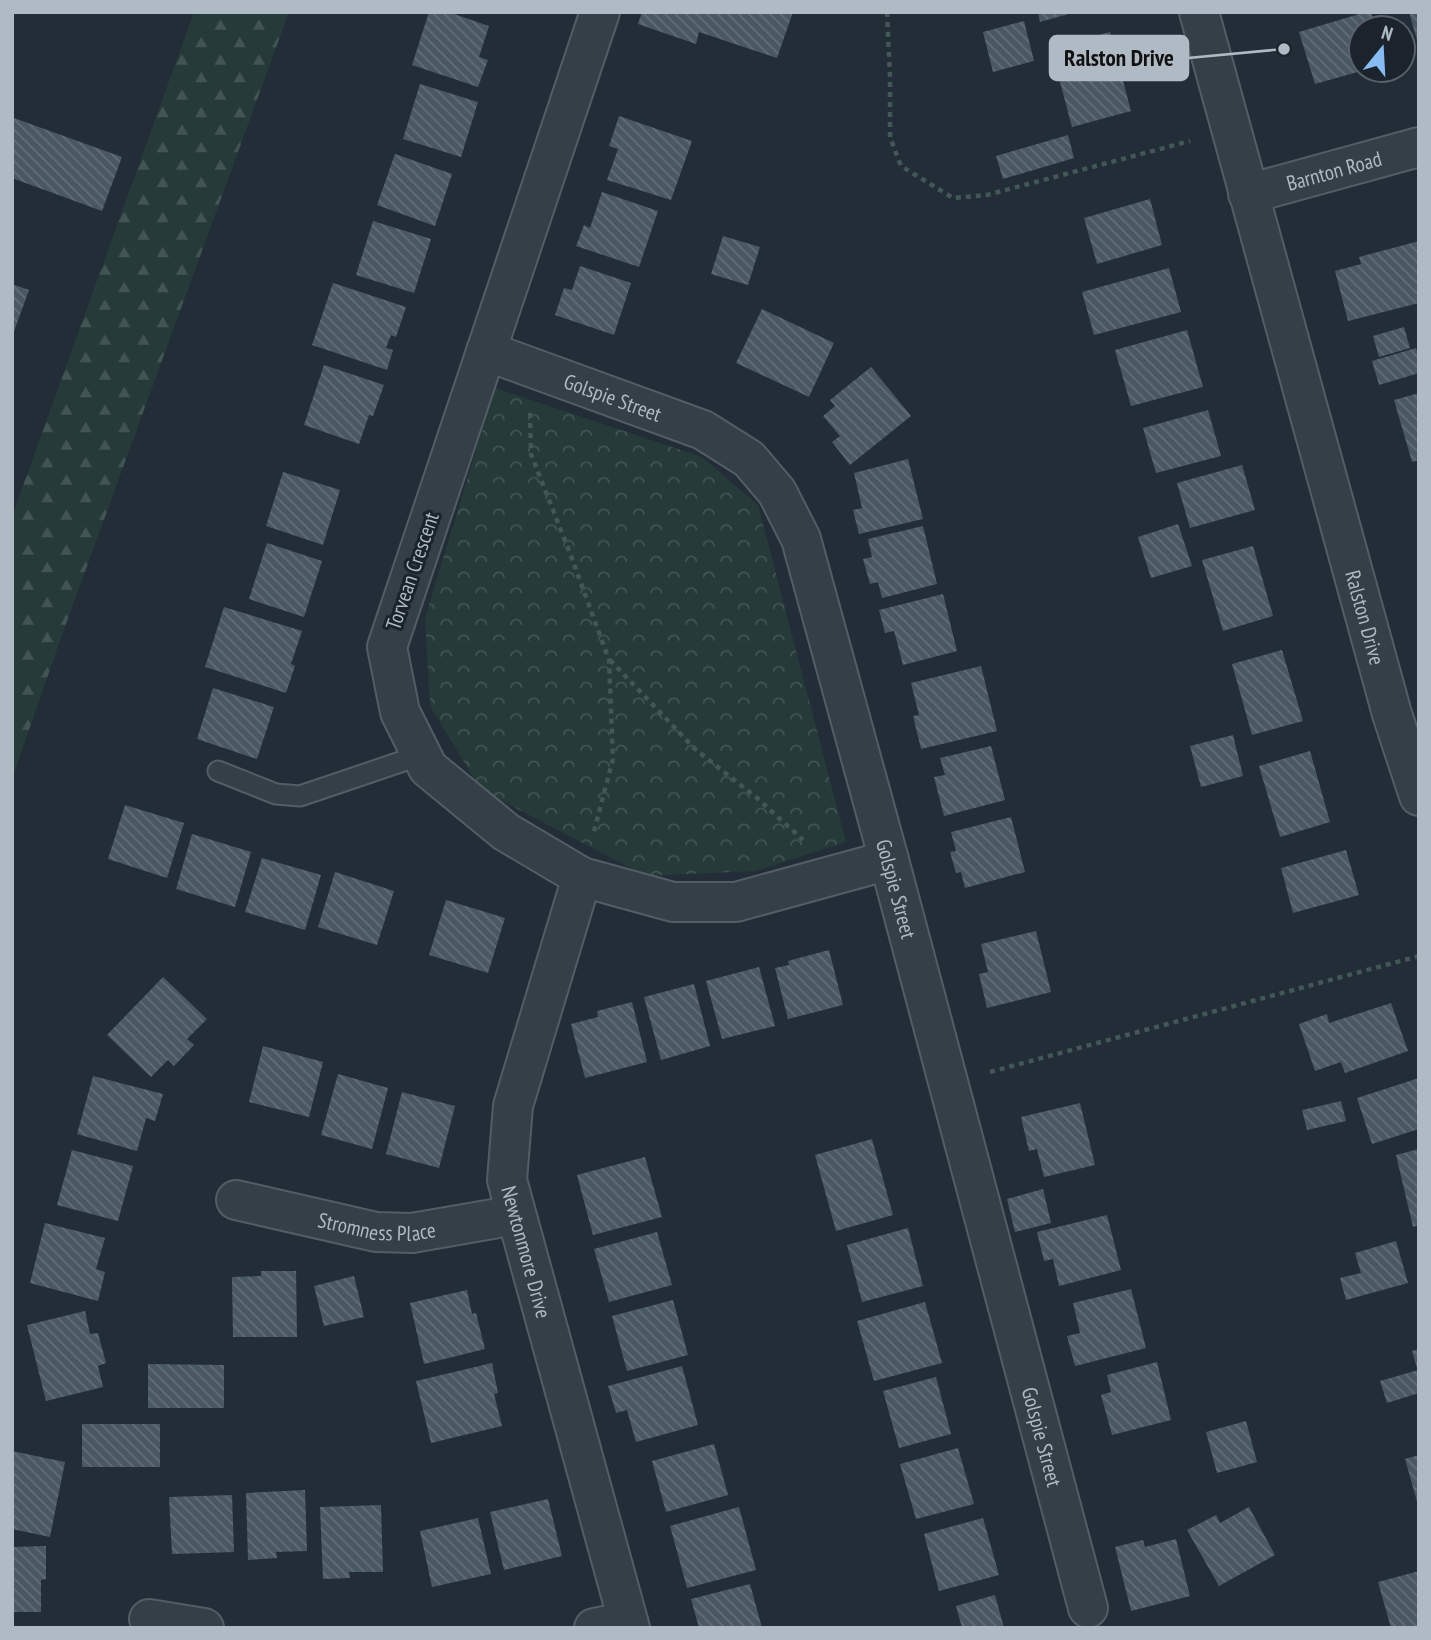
<svg xmlns="http://www.w3.org/2000/svg" width="1431" height="1640" viewBox="0 0 1431 1640" font-family="'PT Sans Narrow',sans-serif">
<style>
.forest{fill:url(#forest-firs)}
.park{fill:url(#park-crowns)}
.building{fill:url(#building-back-hatch)}
.lines{fill:none;stroke-linecap:round;stroke-linejoin:round}
.service-casing{stroke:#535d65;stroke-width:23}
.minor-casing{stroke:#535d65;stroke-width:42}
.path{stroke:#435757;stroke-width:4.5;stroke-dasharray:5 5;stroke-linecap:butt}
.service{stroke:#353f48;stroke-width:19}
.minor{stroke:#353f48;stroke-width:38}
.labels{text-anchor:middle;dominant-baseline:central;stroke-width:6;stroke-linejoin:round;paint-order:stroke}
.street-label{font-size:21px;fill:#b0bac4;stroke:#1b242c}
.leader{fill:none;stroke:#b0bac4;stroke-width:2.5}
.callout-dot{fill:#b0bac4;stroke:#1b242c;stroke-width:2.5}
.callout{fill:#b0bac4;stroke:#b0bac4;stroke-width:2.5}
.callout-label{font-size:23px;text-anchor:middle;font-weight:bold;fill:#111}
</style>
<defs>
<pattern id="forest-firs" width="22" height="20" patternUnits="userSpaceOnUse" patternTransform="scale(1.75)"><rect width="22" height="20" fill="#253a39"/><path d="M5 1l3.5 6h-7zM16 11l3.5 6h-7z" fill="#425454"/></pattern>
<pattern id="park-crowns" width="20" height="18" patternUnits="userSpaceOnUse" patternTransform="scale(1.75)"><rect width="20" height="18" fill="#253a39"/><path d="M2 6a3 3 0 1 1 6 0M12 15a3 3 0 1 1 6 0" fill="none" stroke="#425454"/></pattern>
<pattern id="building-back-hatch" width="6" height="6" patternUnits="userSpaceOnUse" patternTransform="scale(1.75)"><rect width="6" height="6" fill="#4a5863"/><path d="M-1 5l2 2M0 0l6 6M5-1l2 2" fill="none" stroke="#626e78"/></pattern>
</defs>
<rect width="100%" height="100%" fill="#222d37"/>
<polygon class="forest" points="194,12 289,12 62,635 12,779 12,516"/>
<polygon class="park" points="495,388 702,457 758,505 846,842 755,871 646,876 481,790 430,706 425,618"/>
<g class="building">
<polygon points="429,12 448,12 489,26 479,57 488,60 478,87 412,65"/>
<polygon points="642,12 793,12 777,58 699,32 696,44 638,24"/>
<polygon points="1038,12 1072,12 1072,13 1040,22"/>
<polygon points="1366,12 1371,12 1376,28 1361,28 1361,71 1315,84 1299,32"/>
<polygon points="1409,12 1419,12 1419,44 1418,44"/>
<polygon points="1024,21 1034,61 993,72 983,32"/>
<polygon points="1110,32 1131,111 1072,127 1051,48"/>
<polygon points="420,84 478,102 461,157 403,139"/>
<polygon points="619,116 692,141 671,200 607,180 618,149 609,146"/>
<polygon points="14,118 122,157 102,211 12,178 12,123"/>
<polygon points="1068,135 1074,158 1003,179 996,156"/>
<polygon points="395,154 452,174 435,226 377,205"/>
<polygon points="602,192 658,211 639,267 576,246 584,225 590,228"/>
<polygon points="1150,199 1162,245 1097,264 1084,218"/>
<polygon points="373,221 431,239 414,293 356,275"/>
<polygon points="723,236 760,247 748,285 711,274"/>
<polygon points="1419,241 1419,303 1348,321 1335,271 1361,264 1359,257"/>
<polygon points="580,266 631,283 614,335 555,315 564,288 572,290"/>
<polygon points="1169,268 1181,312 1094,335 1082,292"/>
<polygon points="333,283 406,307 396,337 391,335 386,348 393,350 387,370 312,345"/>
<polygon points="12,284 29,290 13,334 12,334"/>
<polygon points="762,309 834,343 809,397 736,363"/>
<polygon points="1404,327 1410,348 1379,357 1373,336"/>
<polygon points="1187,330 1203,387 1131,406 1115,350"/>
<polygon points="1416,348 1419,359 1419,373 1379,385 1372,361"/>
<polygon points="324,365 384,385 373,416 369,415 359,444 304,425"/>
<polygon points="871,367 911,416 850,465 832,442 840,436 823,416 835,406 830,400"/>
<polygon points="1419,393 1419,460 1412,462 1394,400"/>
<polygon points="1208,410 1221,456 1156,473 1143,428"/>
<polygon points="908,459 923,519 859,534 853,510 862,508 854,473"/>
<polygon points="1242,465 1255,510 1190,528 1177,483"/>
<polygon points="283,472 340,490 323,545 266,526"/>
<polygon points="1178,524 1192,566 1151,578 1138,537"/>
<polygon points="923,526 937,584 882,598 878,582 870,584 863,559 872,557 868,539"/>
<polygon points="267,543 322,561 304,617 249,599"/>
<polygon points="1253,546 1273,616 1223,631 1202,560"/>
<polygon points="943,594 957,651 903,665 894,631 885,633 879,610"/>
<polygon points="224,607 302,631 291,664 295,666 286,693 205,667"/>
<polygon points="1282,650 1303,721 1252,735 1232,664"/>
<polygon points="981,666 997,731 921,749 913,716 919,715 911,683"/>
<polygon points="213,688 274,707 257,759 197,739"/>
<polygon points="1233,735 1243,776 1201,787 1190,746"/>
<polygon points="991,746 1005,800 944,816 934,777 945,775 940,758"/>
<polygon points="1310,751 1330,822 1280,837 1259,766"/>
<polygon points="125,805 184,823 167,878 108,859"/>
<polygon points="1011,817 1025,872 965,888 961,872 956,873 950,852 956,851 951,832"/>
<polygon points="192,834 251,852 235,907 176,889"/>
<polygon points="1346,850 1359,895 1293,913 1281,868"/>
<polygon points="262,858 321,875 305,930 245,912"/>
<polygon points="335,872 394,891 377,945 318,927"/>
<polygon points="446,900 505,918 488,973 429,955"/>
<polygon points="1036,931 1051,992 987,1008 979,974 988,972 981,944"/>
<polygon points="829,950 843,1005 788,1019 775,968 789,965 788,961"/>
<polygon points="759,967 775,1026 722,1039 706,981"/>
<polygon points="163,977 207,1019 187,1039 194,1045 174,1066 168,1060 151,1077 107,1035"/>
<polygon points="694,984 710,1046 661,1060 644,997"/>
<polygon points="632,1002 647,1062 585,1078 571,1024 598,1017 597,1011"/>
<polygon points="1391,1003 1408,1051 1345,1073 1341,1062 1315,1071 1299,1024 1327,1014 1329,1023"/>
<polygon points="263,1046 323,1062 309,1117 249,1102"/>
<polygon points="338,1074 388,1088 372,1149 321,1135"/>
<polygon points="93,1076 163,1094 155,1121 146,1118 137,1151 77,1134"/>
<polygon points="1419,1078 1419,1129 1372,1144 1357,1098"/>
<polygon points="402,1092 455,1106 439,1168 386,1154"/>
<polygon points="1341,1101 1346,1121 1307,1130 1302,1110"/>
<polygon points="1080,1103 1095,1165 1044,1177 1037,1149 1029,1151 1021,1117"/>
<polygon points="872,1139 893,1215 836,1231 815,1155"/>
<polygon points="1419,1149 1419,1225 1413,1227 1396,1155"/>
<polygon points="72,1150 133,1166 118,1221 57,1205"/>
<polygon points="645,1157 662,1217 593,1235 577,1175"/>
<polygon points="1043,1189 1051,1223 1015,1232 1007,1199"/>
<polygon points="1107,1215 1121,1270 1059,1286 1053,1259 1044,1261 1037,1232"/>
<polygon points="45,1223 105,1238 96,1269 105,1272 98,1301 30,1283"/>
<polygon points="908,1228 923,1286 862,1302 847,1245"/>
<polygon points="657,1232 672,1285 609,1302 594,1249"/>
<polygon points="1396,1241 1408,1283 1346,1300 1340,1278 1361,1273 1355,1253"/>
<polygon points="261,1271 296,1271 297,1337 233,1337 232,1277 261,1276"/>
<polygon points="354,1276 364,1317 324,1326 314,1286"/>
<polygon points="1131,1289 1146,1348 1075,1366 1067,1336 1080,1333 1073,1303"/>
<polygon points="467,1290 472,1314 476,1313 485,1349 424,1364 410,1303"/>
<polygon points="673,1300 688,1355 627,1371 612,1316"/>
<polygon points="925,1302 942,1363 874,1381 857,1321"/>
<polygon points="85,1311 90,1334 98,1333 106,1363 98,1366 103,1387 46,1401 27,1325"/>
<polygon points="1419,1349 1419,1368 1417,1368 1412,1351"/>
<polygon points="1157,1362 1171,1420 1112,1435 1101,1395 1111,1392 1107,1375"/>
<polygon points="492,1363 498,1393 494,1394 502,1426 431,1443 416,1381"/>
<polygon points="148,1364 224,1365 224,1408 148,1408"/>
<polygon points="682,1366 698,1425 636,1442 627,1410 616,1413 608,1386"/>
<polygon points="1418,1370 1419,1393 1387,1403 1380,1381"/>
<polygon points="936,1377 951,1434 899,1448 883,1391"/>
<polygon points="1246,1421 1257,1462 1217,1473 1206,1432"/>
<rect x="82" y="1424" width="78" height="43"/>
<polygon points="714,1444 728,1495 666,1512 652,1461"/>
<polygon points="958,1448 974,1504 916,1519 900,1464"/>
<polygon points="12,1451 65,1462 50,1537 12,1529"/>
<polygon points="1419,1455 1419,1505 1418,1505 1405,1459"/>
<polygon points="305,1490 307,1551 276,1552 277,1558 248,1560 246,1493"/>
<polygon points="232,1495 234,1552 172,1554 169,1497"/>
<polygon points="548,1499 562,1556 504,1570 490,1512"/>
<polygon points="381,1505 383,1572 349,1572 350,1578 323,1579 320,1507"/>
<polygon points="739,1507 756,1570 687,1588 670,1526"/>
<polygon points="1249,1507 1275,1555 1219,1586 1187,1530 1216,1515 1220,1523"/>
<polygon points="478,1518 491,1574 432,1587 420,1531"/>
<polygon points="983,1518 999,1575 939,1591 924,1534"/>
<polygon points="1176,1539 1190,1596 1131,1611 1115,1547 1143,1540 1145,1547"/>
<polygon points="46,1546 46,1579 41,1580 41,1612 12,1612 12,1547"/>
<polygon points="1419,1571 1419,1628 1391,1628 1378,1582"/>
<polygon points="750,1584 762,1628 699,1628 691,1599"/>
<polygon points="995,1595 1004,1628 962,1628 956,1606"/>
</g>
<g class="lines">
<g class="service-casing">
<polyline id="service" points="218,771 276,794 300,796 421,755"/>
</g>
<g class="minor-casing">
<g id="minor">
<polyline points="600,12 387,647 400,712 428,768 506,832 582,877 673,902 736,902 889,860"/>
<path id="s1" d="M1199 12 1392 714 1419 796"/>
<path id="s2" d="M1248 194 1419 147"/>
<path id="s3" d="M486 351 703 430 749 459 777 492 801 539 889 860 1088 1608"/>
<path id="s4" d="M582 877 513 1106 507 1180 630 1628"/>
<path id="s5" d="M236 1200 376 1232 412 1233 516 1215"/>
<polyline points="149,1619 204,1628"/>
<polyline points="594,1628 628,1621"/>
</g>
</g>
<g class="path">
<polyline points="887,12 890,77 890,137 901,166 953,198 987,195 1190,141"/>
<polyline points="530,413 531,454 571,556 609,660 613,759 593,835"/>
<polyline points="610,660 695,749 757,798 803,840"/>
<polyline points="990,1072 1419,956"/>
</g>
<use href="#service" class="service"/>
<use href="#minor" class="minor"/>
</g>
<g class="labels">
<g class="street-label">
<text stroke="none"><textPath href="#s2" startOffset="89">Barnton Road</textPath></text>
<text stroke="none"><textPath href="#s3" startOffset="135">Golspie Street</textPath></text>
<text transform="translate(412 571) rotate(-71)">Torvean Crescent</text>
<text stroke="none"><textPath href="#s1" startOffset="628">Ralston Drive</textPath></text>
<text stroke="none"><textPath href="#s3" startOffset="744">Golspie Street</textPath></text>
<text stroke="none"><textPath href="#s5" startOffset="144">Stromness Place</textPath></text>
<text stroke="none"><textPath href="#s4" startOffset="388">Newtonmore Drive</textPath></text>
<text stroke="none"><textPath href="#s3" startOffset="1311">Golspie Street</textPath></text>
</g>
</g>
<path class="leader" d="M1284 49L1188 58"/>
<circle class="callout-dot" cx="1284" cy="49" r="7"/>
<rect class="callout" x="1050" y="36" width="138" height="44" rx="7"/>
<g class="callout-label">
<text x="1119" y="66">Ralston Drive</text>
</g>
<rect width="1431" height="1640" fill="none" stroke="#b0bac4" stroke-width="28"/>
<g transform="translate(1382 49) rotate(18)"><circle r="33" fill="#1b242c" stroke="#576069" stroke-width="2"/>
<path d="M0-5L12 26L0 18L-12 26Z" fill="#87bcf2"/>
<text y="-10" font-size="19" font-weight="bold" text-anchor="middle" fill="#b0bac4">N</text>
</g>
</svg>
